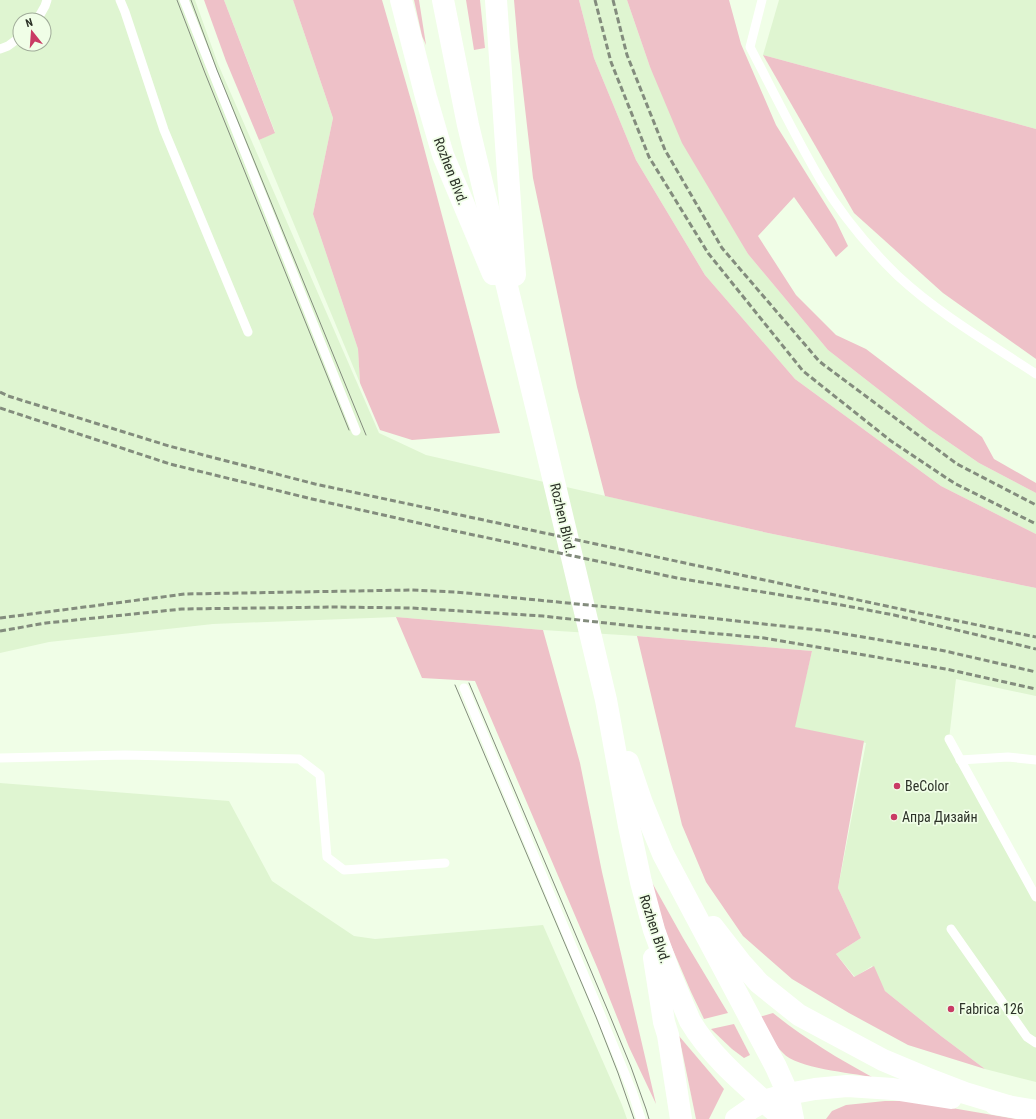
<svg xmlns="http://www.w3.org/2000/svg" width="1036" height="1119" viewBox="0 0 1036 1119" font-family="'Roboto Condensed',sans-serif">
<style>
.built{fill:#dff5d1;fill-rule:evenodd}
.green{fill:#eec1c8}
.lines{fill:none;stroke-linecap:round;stroke-linejoin:round}
.lane{stroke:#fff;stroke-width:9}
.primary{stroke:#fff;stroke-width:22}
.tram{stroke:#838c7d;stroke-width:1}
.rail{stroke:#838c7d;stroke-width:3;stroke-dasharray:6 3;stroke-linecap:butt}
.poi-dot{fill:#c93b65;stroke:#f0fee7;stroke-width:1.5}
.labels{text-anchor:middle;dominant-baseline:central;stroke-width:3.5;stroke-linejoin:round;paint-order:stroke}
.street-label{font-size:14px;fill:#2b3127;stroke:#f0fee7}
.poi-label{font-size:14px;fill:#2b3127;stroke:#f0fee7;text-anchor:start}
</style>
<rect width="100%" height="100%" fill="#f0fee7"/>
<g class="built">
<path d="M0 0H195L218 64 379 433 426 455 768 533 1036 588V696L956 679 949 739 1036 897V1082L985 1069 941 1036 885 991 872 966 855 977 836 954 861 938 838 888 866 743 794 727 812 651 637 636 543 630 396 617 213 624 49 642 0 653ZM20 20H44V44H20Z"/>
<polygon points="224,0 293,0 333,118 313,214 358,349 360,383 259,140 275,132"/>
<polygon points="579,0 627,0 650,67 748,254 828,350 928,428 979,463 1036,493 1036,534 941,486 795,379 705,275 636,160 594,58"/>
<polygon points="779,0 1036,0 1036,129 763,55"/>
<polygon points="0,783 229,801 272,881 354,936 375,939 543,925 622,1105 627,1119 0,1119"/>
</g>
<g class="green">
<polygon points="204,0 224,0 275,133 259,140 226,61"/>
<polygon points="293,0 382,0 415,114 500,433 412,440 380,430 360,383 358,349 313,214 333,118"/>
<polygon points="414,0 419,0 426,45 422,36"/>
<polygon points="466,0 480,0 485,48 474,50"/>
<polygon points="514,0 579,0 594,58 636,160 705,275 795,379 941,486 1036,534 1036,588 768,533 605,496 577,387 533,178 518,47"/>
<polygon points="627,0 729,0 741,44 776,125 836,221 848,246 836,257 794,197 758,236 796,295 836,335 866,349 982,437 994,459 1036,483 1036,493 979,463 928,428 828,350 748,254 682,143 650,67"/>
<polygon points="763,55 1036,129 1036,359 943,293 854,213"/>
<polygon points="396,617 543,630 580,763 602,872 656,1104 629,1047 597,967 475,681 422,678"/>
<polygon points="637,636 812,651 795,727 864,741 838,888 861,938 836,954 854,977 874,966 885,991 941,1036 985,1069 908,1045 849,1013 792,979 743,936 706,882 682,825"/>
<polygon points="650,879 683,938 728,1013 704,1019 691,992 667,936"/>
<path d="M773 1013C804 1038 837 1058 872 1077 851 1073 796 1068 783 1053 773 1043 766 1029 759 1017Z"/>
<polygon points="734,1024 750,1055 744,1058 732,1049 711,1029"/>
<polygon points="679,1036 724,1089 709,1119 696,1119"/>
<polygon points="885,1101 911,1101 1016,1119 826,1119 832,1111 846,1105"/>
</g>
<g class="lines">
<g class="lane">
<polyline points="120,0 125,12 164,130 248,332"/>
<polyline points="184,0 356,431"/>
<path d="M762 0 750 47C773 91 795 136 820 179 841 214 868 247 898 276 939 314 989 343 1036 374"/>
<polyline points="37,20 45,6 47,0"/>
<polyline points="0,49 8,46 20,37"/>
<polyline points="464,688 600,1013 632,1091 641,1119"/>
<polyline points="949,739 1036,897"/>
<polyline points="0,758 125,755 299,759 320,775 327,857 344,870 445,863"/>
<polyline points="960,760 1008,757 1036,760"/>
<polyline points="951,929 1027,1037 1036,1043"/>
</g>
<g class="primary">
<polyline points="401,0 426,97 443,155 493,274"/>
<path d="M443 0 468 125 541 427 606 700 629 826 641 882 654 930 670 974 690 1021C713 1060 751 1089 784 1119"/>
<polyline points="496,0 515,275"/>
<polyline points="628,762 642,803 663,854 776,1067 788,1094 793,1119"/>
<polyline points="713,927 741,963 759,983 799,1015 883,1060 926,1078 965,1093 1008,1106"/>
<polyline points="654,958 664,1022 668,1035 681,1119"/>
<polyline points="995,1104 1036,1111"/>
<polyline points="736,1119 752,1108 764,1101 788,1094 815,1089 847,1086 893,1089 951,1098"/>
</g>
<g class="tram">
<polyline points="177,0 205,73 349,430"/>
<polyline points="191,0 217,70 366,435"/>
<polyline points="469,683 608,1011 631,1067 646,1109 649,1119"/>
<polyline points="455,685 596,1017 618,1073 634,1119"/>
</g>
<g class="rail">
<polyline points="595,0 611,62 649,157 708,253 803,371 891,441 954,483 1036,524"/>
<polyline points="613,0 627,55 665,150 722,248 819,361 824,365 957,464 1036,505"/>
<polyline points="0,392 8,396 169,446 315,484 919,613 1036,637"/>
<polyline points="0,408 170,464 312,499 441,528 677,578 836,604 894,615 1036,649"/>
<polyline points="0,618 185,594 411,590 456,592 618,608 828,631 945,651 1036,672"/>
<polyline points="0,631 46,623 182,609 335,607 412,608 543,616 633,626 764,638 946,669 1036,689"/>
</g>
</g>
<g class="poi-dot">
<circle cx="897" cy="786" r="4"/>
<circle cx="894" cy="817" r="4"/>
<circle cx="951" cy="1009" r="4"/>
</g>
<g class="labels">
<g class="street-label">
<text transform="translate(451 171) rotate(69)">Rozhen Blvd.</text>
<text transform="translate(563 518) rotate(77)">Rozhen Blvd.</text>
<text transform="translate(655 929) rotate(72)">Rozhen Blvd.</text>
</g>
<g class="poi-label">
<text x="905" y="786">BeColor</text>
<text x="902" y="817">Апра Дизайн</text>
<text x="959" y="1009">Fabrica 126</text>
</g>
</g>
<g transform="translate(32 32) rotate(343)"><circle r="19" fill="#f0fee7" stroke="#a1ac9a"/>
<path d="M0-3L7 15L0 10L-7 15Z" fill="#c93b65"/>
<text y="-6" font-size="11" font-weight="bold" text-anchor="middle" fill="#2b3127">N</text>
</g>
</svg>
